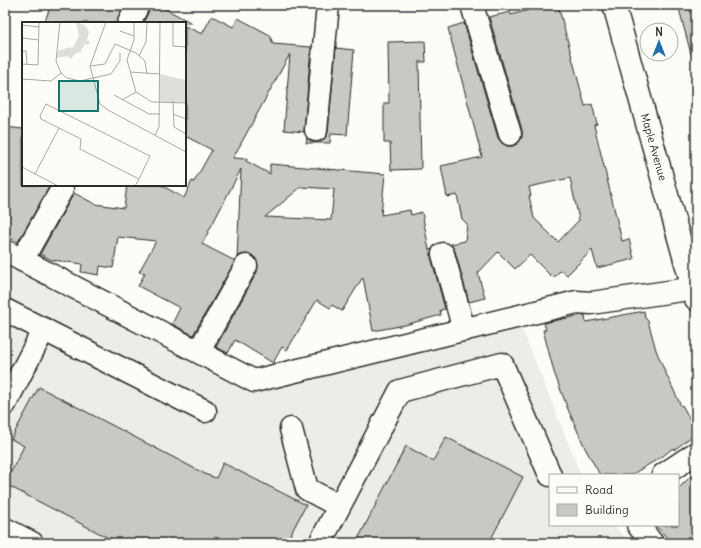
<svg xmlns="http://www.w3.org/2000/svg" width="701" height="548" viewBox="0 0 701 548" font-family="Delius,sans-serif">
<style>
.built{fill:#edece8}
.building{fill:#c9c8c4;stroke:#2b2b2b;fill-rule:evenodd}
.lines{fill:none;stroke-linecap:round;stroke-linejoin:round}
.minor-casing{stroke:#2b2b2b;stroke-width:25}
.minor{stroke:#fdfcf7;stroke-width:22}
.labels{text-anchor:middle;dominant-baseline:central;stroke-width:4;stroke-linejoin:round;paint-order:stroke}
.street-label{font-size:11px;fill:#2b2b2b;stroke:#fdfcf7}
.inset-road{fill:none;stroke:#a9a8a5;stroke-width:1}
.view{fill:#0f766e;fill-opacity:0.15;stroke:#0f766e;stroke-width:2}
.inset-edge{fill:none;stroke:#2b2b2b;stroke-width:2}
</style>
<rect width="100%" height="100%" fill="#fdfcf7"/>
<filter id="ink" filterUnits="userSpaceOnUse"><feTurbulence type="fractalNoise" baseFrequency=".025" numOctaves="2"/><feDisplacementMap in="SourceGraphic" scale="8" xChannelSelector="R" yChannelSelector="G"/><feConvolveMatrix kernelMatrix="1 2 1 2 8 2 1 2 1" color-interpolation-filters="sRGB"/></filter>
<g filter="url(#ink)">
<polygon class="built" points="5,260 248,391 521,326 581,475 550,475 550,525 613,525 631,543 5,543"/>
<g class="building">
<polygon points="51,5 124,5 118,17 117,23 44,23"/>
<polygon points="150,5 158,5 192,23 143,23 149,11"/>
<path d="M547 5H558L585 106 592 104 597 124 594 125 622 241 629 239 634 259 597 268 592 250 567 275 561 270 553 278 530 255 515 269 498 252 478 273 485 298 469 302 455 251 451 244 465 241 467 224 462 219 457 195 447 197 441 166 482 157 448 28 464 23 498 138 502 143 507 146H513L519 142 522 137V130L489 17 510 12 511 15ZM570 178 579 220 558 242 534 218 529 196H531L529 187Z"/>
<polygon points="678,5 696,5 696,53 691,54"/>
<path d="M212 16 233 27 238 18 270 35 273 44 311 47 304 132 284 130 290 54 233 158 247 159 246 161 270 174V164L385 174 381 215 410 210 411 215 422 212 429 250 432 249 431 257 445 309 440 310 441 315 405 325 373 331 363 277 342 311 332 305 330 308 317 300 287 350 282 347 273 363 235 340 228 353 216 347 257 272 258 266 256 259 252 255 245 254 240 255 237 258 241 169 202 244 235 261 193 335 172 324 180 308 138 286 145 273 139 272 156 241 118 237 113 268 100 266 99 275 81 272 82 264 52 260 40 254 74 193 95 204 124 208 127 185H161L184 198 192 181 194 182 212 150 185 136V26L202 34ZM301 187 334 189 331 220 265 217Z"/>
<polygon points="425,41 426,62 419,62 421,169 391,170 390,143 384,143 384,103 389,103 388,42"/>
<polygon points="336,48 354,50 347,135 331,134 330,143 306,143 307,138 314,142 322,141 326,137 328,132"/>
<polygon points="5,127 23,129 23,185 50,185 18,242 5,236"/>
<polygon points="644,311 645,318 648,321 656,350 663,367 681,406 682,405 696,430 696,433 674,450 673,448 663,456 631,475 600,475 585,448 567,407 554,372 543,330 546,330 544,323 582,315 585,315 586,322"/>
<polygon points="39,387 207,475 216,478 223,463 306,505 286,543 118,543 5,484 24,446 11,439"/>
<polygon points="446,437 523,477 489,543 356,543 406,446 433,461"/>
<polygon points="696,471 696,543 672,543 655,525 678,525 678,489"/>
</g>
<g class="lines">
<g class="minor-casing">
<g id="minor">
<polyline points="472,5 510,134"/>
<polyline points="614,5 696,299"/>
<polyline points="129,23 138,5"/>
<polyline points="316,130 328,5"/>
<polyline points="5,251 254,381 577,302 591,303 696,288"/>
<polyline points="443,254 464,330"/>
<polyline points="22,260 62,189"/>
<polyline points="5,310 205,411"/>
<polyline points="199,351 246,266"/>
<polyline points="5,404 44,329"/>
<polyline points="291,429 307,489 339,506"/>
<polyline points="663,475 696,453"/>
<polyline points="638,525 652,543"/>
<polyline points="5,529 32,543"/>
<polyline points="320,543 400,391 502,364 550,475"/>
</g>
</g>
<use href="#minor" class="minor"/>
</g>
</g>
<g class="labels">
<g class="street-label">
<text transform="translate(654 147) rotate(74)">Maple Avenue</text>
</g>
</g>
<g transform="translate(22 22)">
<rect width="164" height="164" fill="#fdfcf7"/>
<path d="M54 0 63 3 67 10 65 18 68 20 66 23 63 22 58 31 56 30 48 37 46 34 34 36 36 29 48 25 50 27 57 14ZM138 52 164 58V80H138Z" fill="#dfdeda"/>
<path class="inset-road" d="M38 0 34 39 39 51 45 56 58 59 89 52 98 39V31M84 0 68 44 78 82 86 88 164 130M112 0V18L105 38 114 70M151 0V24L164 25M0 3 17 5M98 9 112 14M0 16 17 18M0 29H4L5 42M117 34 124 20 125 0M0 42 16 43 17 0M68 44 83 42 93 22 114 31 123 39 125 52M108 50 138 52M0 57 29 59 39 51M114 70 130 80 164 81M92 73 127 92H138M100 78 114 70M151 79 152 105 164 112M151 92 164 97M133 113 137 105 138 0M0 145 36 164M13 152 37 106M113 164 117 157 128 134 24 82 18 94 19 97 59 117 58 127 117 157"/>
<path class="view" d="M37 59H76V89H37Z"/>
<rect width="164" height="164" class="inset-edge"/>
</g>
<rect width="701" height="548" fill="none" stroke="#fdfcf7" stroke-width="20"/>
<rect x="10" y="10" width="681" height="528" fill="none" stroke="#2b2b2b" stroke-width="1.5" filter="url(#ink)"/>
<rect x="549" y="474" width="130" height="52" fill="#fdfcf7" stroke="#a9a8a5"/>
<rect x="557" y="487" width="20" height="6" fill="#fdfcf7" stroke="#a9a8a5"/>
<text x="585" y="494" font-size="12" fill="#2b2b2b">Road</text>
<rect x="557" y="504" width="20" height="12" fill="#c9c8c4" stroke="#a9a8a5"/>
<text x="585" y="514" font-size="12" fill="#2b2b2b">Building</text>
<g transform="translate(659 42)"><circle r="19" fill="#fdfcf7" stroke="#a9a8a5"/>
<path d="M0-3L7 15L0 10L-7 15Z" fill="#1f6fb2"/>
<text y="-6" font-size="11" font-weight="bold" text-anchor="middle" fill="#2b2b2b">N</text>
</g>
</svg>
